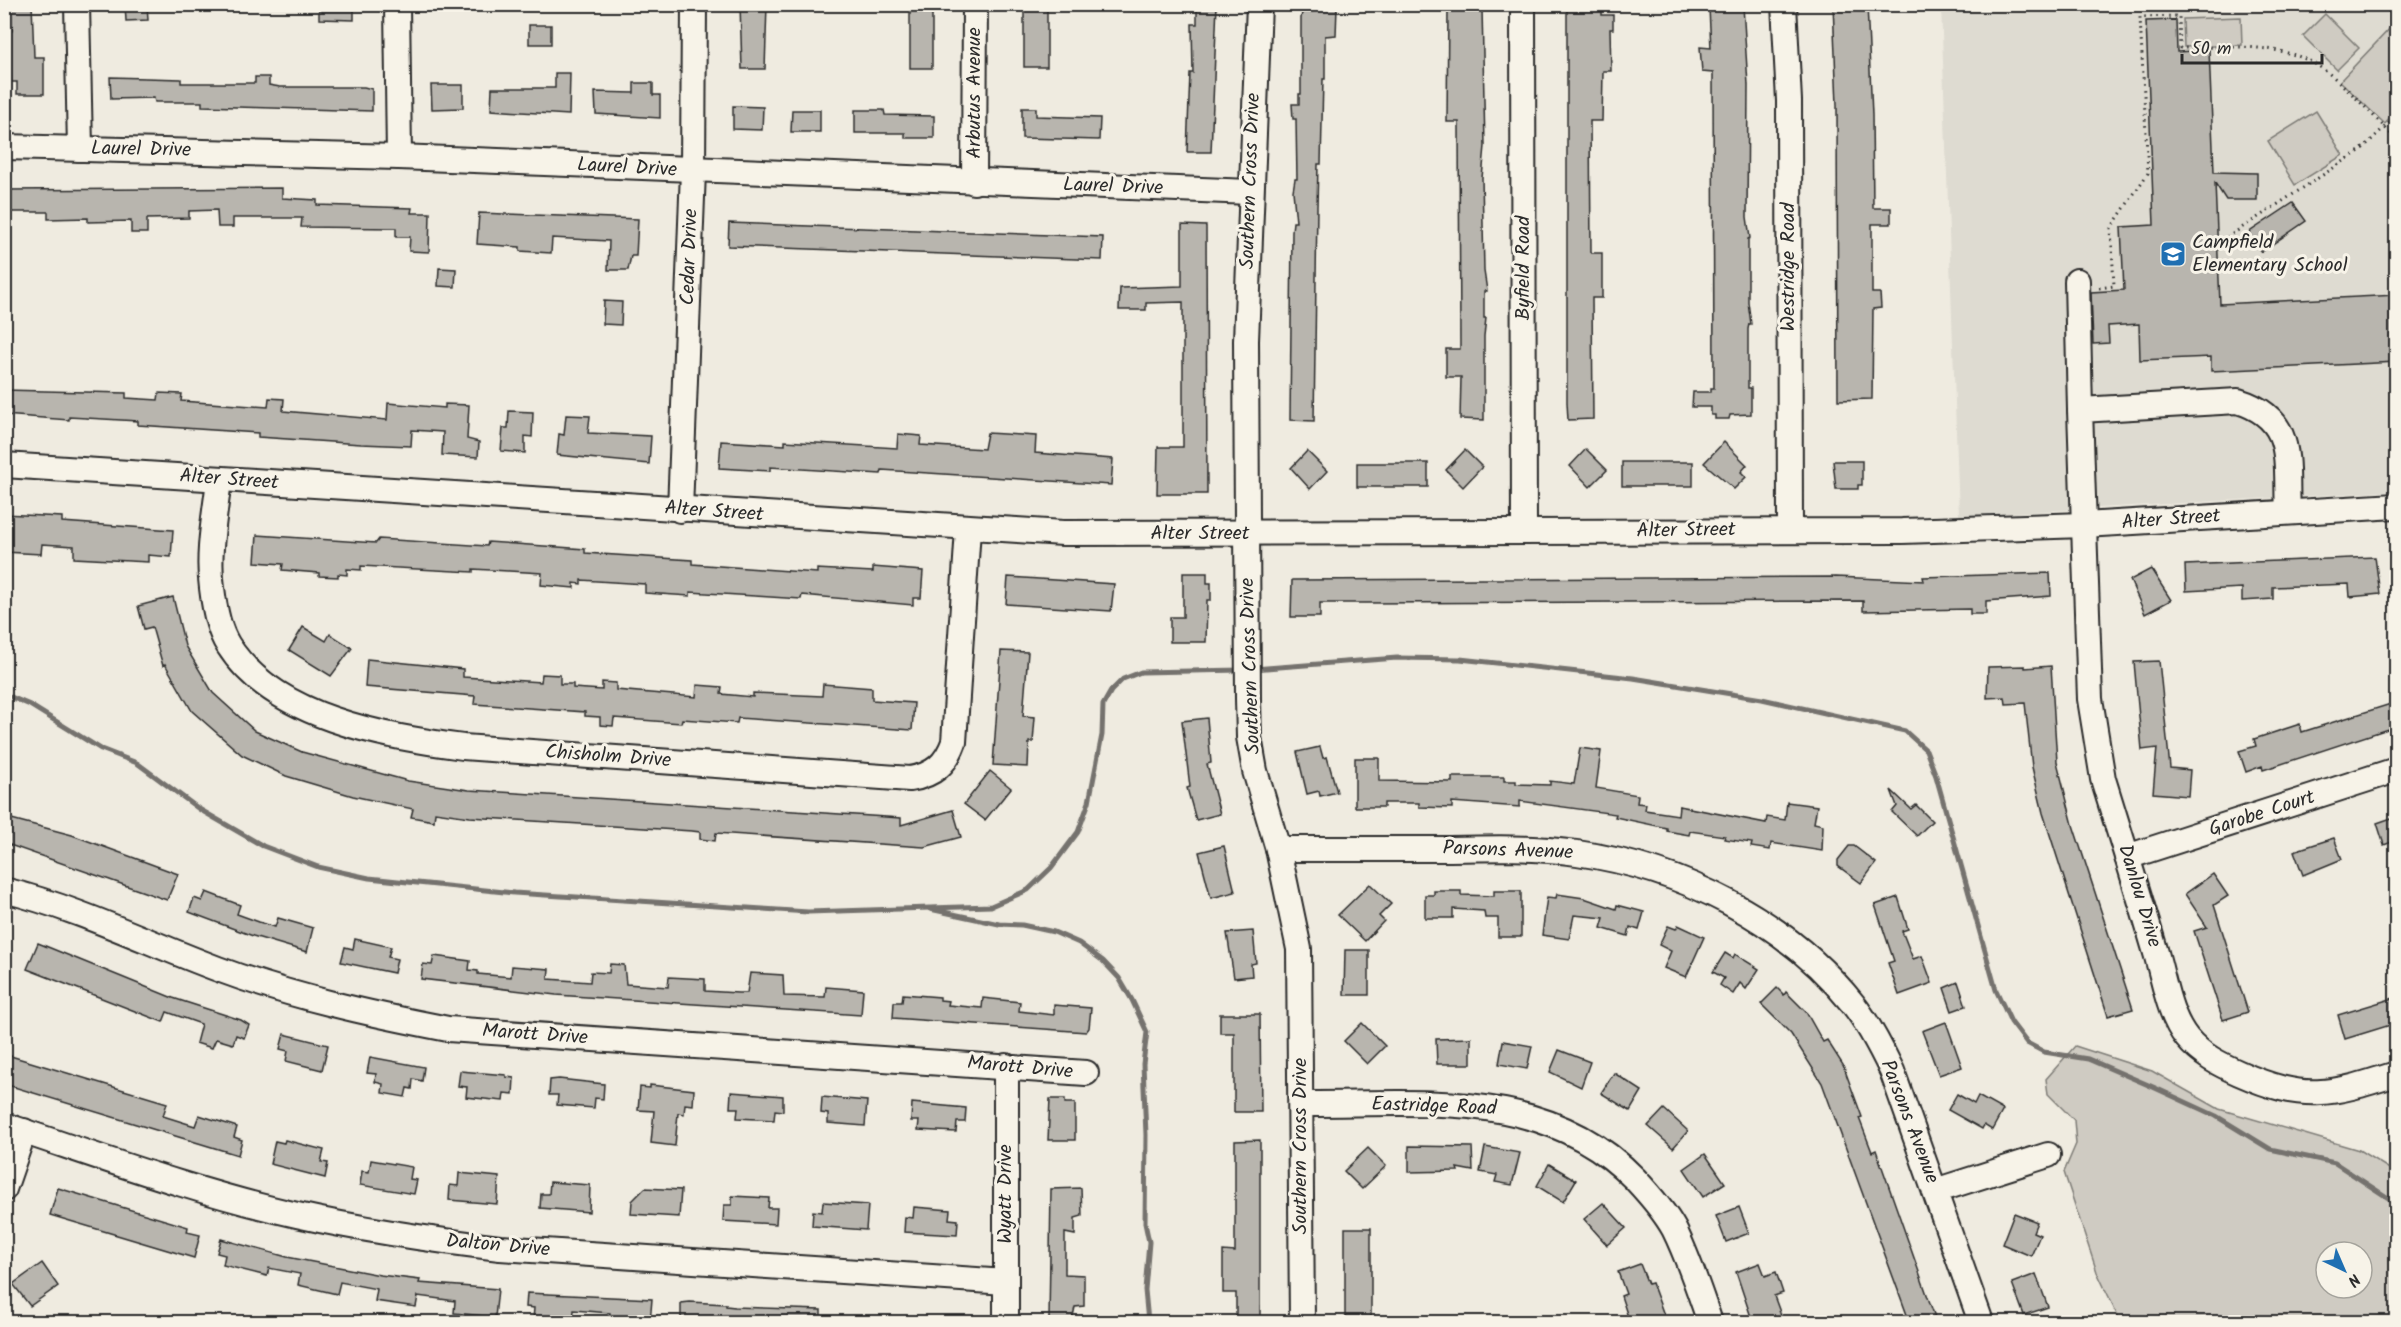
<svg xmlns="http://www.w3.org/2000/svg" width="2401" height="1327" viewBox="0 0 2401 1327" font-family="Kalam,sans-serif">
<style>
.built{fill:#dedbd1}
.green{fill:#cfcbc2;stroke:#7d7b76;stroke-width:1.5;fill-rule:evenodd}
.lines{fill:none;stroke-linecap:round;stroke-linejoin:round}
.stream{stroke:#74726e;stroke-width:5}
.building{fill:#b8b5ae;stroke:#2b2b2b;stroke-width:1.5}
.minor-casing{stroke:#2b2b2b;stroke-width:28}
.path{stroke:#2b2b2b;stroke-width:3;stroke-dasharray:1.5 4.5;stroke-linecap:butt}
.minor{stroke:#f7f3e8;stroke-width:24}
.labels{text-anchor:middle;dominant-baseline:central;stroke-width:6;stroke-linejoin:round;paint-order:stroke}
.street-label{font-size:20px;fill:#2b2b2b;stroke:#f7f3e8}
.poi-label{font-size:20px;fill:#2b2b2b;stroke:#f7f3e8;text-anchor:start}
</style>
<rect width="100%" height="100%" fill="#efebe0"/>
<filter id="ink" filterUnits="userSpaceOnUse"><feTurbulence type="fractalNoise" baseFrequency=".0167" numOctaves="2"/><feDisplacementMap in="SourceGraphic" scale="12" xChannelSelector="R" yChannelSelector="G"/><feConvolveMatrix kernelMatrix="1 2 1 2 8 2 1 2 1" color-interpolation-filters="sRGB"/></filter>
<g filter="url(#ink)">
<polygon class="built" points="1941,5 2396,5 2396,491 1959,516"/>
<g class="green">
<polygon points="2325,14 2359,48 2337,70 2303,36"/>
<polygon points="2241,17 2242,45 2184,47 2183,19"/>
<polygon points="2396,22 2396,111 2385,124 2340,81"/>
<polygon points="2316,111 2343,155 2295,185 2268,141"/>
<path d="M2075 1046 2152 1071 2219 1109 2359 1150 2396 1173V1322H2121L2097 1272 2064 1172 2076 1144 2074 1120 2048 1094 2046 1079ZM2326 1252H2362V1288H2326Z"/>
</g>
<g class="lines">
<g class="stream">
<polyline points="1254,669 1397,658 1460,659 1633,678 1762,699 1905,731 1926,750 1936,776 1996,990 2011,1022 2027,1043 2044,1052 2088,1059 2153,1087 2216,1116 2270,1149 2335,1163 2396,1203"/>
<polyline points="4,694 30,705 101,749 137,763 199,809 263,846 318,867 369,878 514,893 808,912 991,906 1028,890 1051,868 1078,832 1089,802 1102,735 1103,705 1111,691 1123,679 1141,672 1242,670"/>
<polyline points="930,909 999,924 1022,925 1054,932 1079,943 1103,961 1119,978 1132,1000 1147,1032 1143,1064 1146,1135 1145,1223 1149,1242 1145,1290 1148,1322"/>
</g>
</g>
<g class="building">
<polygon points="11,4 32,4 34,57 44,57 44,94 17,94 17,82 11,82 7,32 12,31"/>
<polygon points="125,4 147,4 148,20 126,21"/>
<polygon points="319,4 354,4 354,20 319,19"/>
<polygon points="740,4 767,4 765,69 742,69"/>
<rect x="910" y="4" width="22" height="64"/>
<rect x="1024" y="4" width="23" height="63"/>
<polygon points="1197,4 1217,4 1211,152 1187,152 1190,73 1193,73 1192,24 1197,24"/>
<polygon points="1833,4 1867,4 1872,115 1873,208 1891,208 1891,224 1872,224 1872,293 1880,293 1881,308 1873,309 1872,399 1838,400 1837,105"/>
<polygon points="1743,6 1748,85 1747,217 1750,238 1748,239 1748,302 1751,324 1749,324 1748,329 1748,388 1751,388 1751,414 1730,415 1729,419 1715,419 1715,415 1711,415 1711,407 1692,407 1693,392 1711,392 1711,388 1714,388 1713,73 1702,72 1700,47 1711,48 1709,8"/>
<polygon points="1337,7 1336,35 1325,36 1325,79 1323,79 1321,164 1318,164 1317,207 1314,421 1290,420 1292,231 1293,222 1296,222 1293,191 1295,179 1297,179 1296,119 1293,119 1292,104 1299,104 1299,94 1301,94 1301,18 1303,8"/>
<polygon points="1448,9 1482,9 1485,146 1482,178 1484,271 1487,291 1484,291 1484,318 1486,318 1484,336 1484,420 1460,419 1461,377 1446,377 1446,349 1460,349 1459,122 1447,122"/>
<polygon points="1567,9 1602,9 1602,15 1613,15 1613,29 1610,29 1611,71 1603,71 1602,121 1590,121 1591,253 1602,253 1602,298 1592,298 1593,419 1568,420 1567,402"/>
<polygon points="2176,20 2177,52 2209,50 2214,172 2257,173 2257,200 2226,200 2215,183 2220,304 2397,295 2397,362 2211,371 2211,357 2140,360 2139,324 2108,326 2109,343 2093,344 2091,292 2124,290 2121,227 2154,225 2146,21"/>
<rect x="529" y="25" width="22" height="19"/>
<polygon points="555,73 570,73 569,115 491,110 492,88 555,88"/>
<polygon points="110,77 181,79 181,83 255,83 255,77 269,77 269,85 280,87 364,87 372,89 372,111 202,106 202,102 155,102 154,98 111,99"/>
<polygon points="634,83 653,83 653,95 660,95 660,118 596,114 595,92 634,93"/>
<polygon points="431,85 463,85 463,108 432,109"/>
<polygon points="733,106 763,107 762,130 733,129"/>
<polygon points="1022,108 1036,108 1036,116 1100,118 1099,140 1022,138"/>
<polygon points="792,110 820,110 820,132 791,132"/>
<polygon points="855,110 884,110 885,115 934,116 934,138 905,138 905,133 855,133"/>
<polygon points="282,188 282,198 317,200 317,205 412,208 411,213 430,213 429,252 409,251 410,237 396,237 396,228 301,227 302,218 233,218 233,227 218,227 217,210 189,211 189,218 147,219 147,233 131,233 131,221 88,222 88,218 48,219 48,212 4,212 4,190"/>
<polygon points="2293,203 2306,221 2261,252 2248,233"/>
<polygon points="479,213 638,219 636,256 631,256 628,270 608,270 609,241 552,238 551,253 520,251 520,247 477,244"/>
<polygon points="729,223 1103,237 1102,260 728,246"/>
<polygon points="1182,225 1206,226 1207,494 1157,494 1158,447 1183,447 1183,302 1146,303 1146,310 1119,310 1120,288 1182,286"/>
<polygon points="439,268 456,269 455,287 438,286"/>
<polygon points="604,301 622,302 621,325 603,324"/>
<polygon points="4,390 126,393 126,398 158,400 159,393 182,394 181,401 268,407 269,398 284,399 283,411 387,420 388,403 445,408 445,404 469,405 467,439 479,442 478,457 442,455 443,432 412,430 411,446 361,444 258,437 258,433 138,425 138,421 69,417 69,420 4,415"/>
<polygon points="509,411 533,412 532,437 525,436 525,453 501,451 503,428 508,428"/>
<polygon points="566,415 590,416 588,433 651,436 649,464 557,455 559,434 564,435"/>
<polygon points="987,433 1036,436 1035,453 1113,459 1111,485 882,470 881,474 770,467 770,471 719,468 721,441 785,445 785,441 897,448 898,434 921,436 920,445 984,449"/>
<polygon points="1724,442 1747,465 1741,472 1746,477 1734,489 1704,463"/>
<polygon points="1586,449 1607,470 1590,487 1570,466"/>
<polygon points="1465,450 1482,467 1463,487 1446,470"/>
<polygon points="1307,451 1327,471 1310,489 1291,468"/>
<polygon points="1833,461 1862,461 1862,485 1858,485 1858,489 1836,489"/>
<rect x="1622" y="462" width="71" height="24"/>
<rect x="1357" y="463" width="71" height="24"/>
<polygon points="4,514 62,517 62,522 173,530 171,557 148,555 148,562 74,558 74,546 42,544 41,554 4,552"/>
<polygon points="257,535 376,543 379,539 487,546 488,542 544,546 585,549 585,553 692,560 692,564 817,573 817,569 873,572 873,567 923,571 921,598 913,598 913,605 802,595 801,599 690,592 690,596 645,593 645,584 581,580 581,584 574,583 574,588 541,585 542,573 473,569 473,572 361,566 361,570 347,569 347,575 338,574 338,577 319,576 319,573 282,570 283,564 255,562"/>
<polygon points="2375,557 2380,594 2350,597 2349,584 2273,587 2273,599 2242,601 2242,588 2186,591 2185,565"/>
<polygon points="2151,569 2171,600 2145,614 2130,580"/>
<polygon points="1183,573 1207,573 1207,583 1211,583 1211,600 1207,600 1206,642 1170,642 1170,617 1183,617"/>
<polygon points="2050,573 2051,596 1986,601 1986,614 1970,614 1970,609 1863,611 1863,601 1362,603 1320,603 1320,617 1291,617 1292,580 1836,577 1924,581 1923,577"/>
<polygon points="1008,577 1114,584 1111,611 1006,604"/>
<polygon points="173,597 185,646 213,693 255,731 302,752 408,781 469,790 901,818 901,825 953,810 961,837 924,847 716,833 715,841 700,839 700,832 692,831 470,817 435,812 434,821 411,817 413,809 353,796 286,776 242,755 192,711 165,664 163,666 152,627 144,629 138,606"/>
<polygon points="303,627 326,641 330,634 352,648 331,676 289,650"/>
<polygon points="1001,651 1028,652 1023,716 1035,717 1033,742 1029,742 1028,767 993,765"/>
<polygon points="367,659 463,669 463,677 541,682 542,674 560,675 560,684 573,684 573,688 602,690 602,682 616,683 616,690 696,697 697,685 722,687 721,694 753,697 753,693 822,696 823,684 872,688 872,700 914,703 912,730 738,718 737,723 682,719 681,723 614,718 613,726 600,725 600,717 585,716 585,712 474,704 475,696 365,687"/>
<polygon points="2159,661 2170,768 2190,770 2188,796 2153,793 2157,748 2142,750 2134,662"/>
<polygon points="2025,666 2025,668 2051,666 2057,762 2073,825 2133,1009 2108,1016 2043,813 2032,767 2025,703 2006,704 2005,697 1987,698 1988,667"/>
<polygon points="2397,702 2397,726 2263,770 2262,766 2246,772 2239,751 2256,746 2254,739 2300,724 2302,732"/>
<polygon points="1207,718 1211,763 1207,764 1220,814 1196,820 1187,788 1190,787 1182,721"/>
<polygon points="1320,747 1323,758 1327,757 1337,792 1320,796 1319,791 1307,794 1297,752"/>
<polygon points="1580,748 1601,751 1596,788 1638,795 1637,803 1646,804 1645,810 1678,815 1679,806 1766,823 1767,817 1785,820 1787,802 1817,806 1814,823 1823,825 1822,851 1771,843 1770,850 1751,847 1752,843 1724,839 1725,836 1690,831 1689,835 1667,831 1667,828 1615,817 1616,814 1520,801 1520,807 1452,802 1452,808 1419,807 1419,803 1384,803 1384,807 1355,807 1355,758 1379,758 1379,781 1452,782 1452,777 1504,777 1504,781 1516,781 1516,784 1550,785 1550,781 1574,784"/>
<polygon points="990,771 1011,788 985,820 964,804"/>
<polygon points="1891,790 1911,809 1916,805 1932,821 1917,836 1892,812 1897,806"/>
<polygon points="2397,816 2397,840 2384,845 2377,823"/>
<polygon points="4,817 72,835 178,874 167,900 4,843"/>
<polygon points="2334,838 2342,859 2303,875 2294,851"/>
<polygon points="1224,846 1235,892 1211,898 1199,852"/>
<polygon points="1849,846 1854,846 1876,863 1861,883 1838,866 1838,860"/>
<polygon points="2213,874 2228,896 2214,905 2248,1012 2223,1020 2194,931 2207,927 2185,894"/>
<polygon points="1370,884 1391,904 1379,916 1384,921 1365,941 1338,915"/>
<polygon points="1434,891 1461,891 1461,895 1494,896 1494,891 1521,891 1521,937 1498,937 1498,918 1485,918 1484,911 1453,909 1453,918 1425,918 1425,895 1434,895"/>
<polygon points="206,892 240,905 237,914 259,922 275,927 278,918 313,928 307,952 253,936 189,912 194,898 202,901"/>
<polygon points="1557,894 1584,898 1616,909 1617,905 1644,912 1639,930 1630,927 1628,936 1601,928 1604,918 1574,915 1569,939 1542,935 1547,897 1556,898"/>
<polygon points="1898,897 1908,929 1902,931 1913,959 1922,956 1932,983 1899,995 1888,963 1894,961 1875,905"/>
<polygon points="1678,925 1704,937 1686,977 1664,968 1671,951 1659,945 1668,926 1676,929"/>
<polygon points="1253,931 1256,963 1251,964 1252,976 1234,978 1227,933"/>
<polygon points="355,939 391,947 388,957 397,959 394,973 341,962 345,947 353,949"/>
<polygon points="38,943 173,998 241,1020 249,1025 244,1038 236,1035 233,1044 216,1039 212,1048 196,1043 201,1024 167,1012 163,1022 27,969"/>
<polygon points="1345,950 1369,950 1369,995 1344,995"/>
<polygon points="1725,953 1733,958 1735,954 1759,969 1746,989 1740,983 1733,994 1720,985 1724,978 1713,972"/>
<polygon points="434,956 470,961 469,970 478,971 478,974 511,977 512,966 549,969 548,979 590,982 591,972 609,973 610,964 624,965 626,984 668,987 669,977 705,979 705,991 738,993 747,993 750,973 783,975 784,996 825,997 826,987 863,990 861,1015 556,995 421,979 423,964 432,965"/>
<polygon points="1958,982 1966,1006 1952,1011 1944,988"/>
<polygon points="1777,988 1784,995 1786,992 1806,1012 1823,1042 1827,1040 1843,1065 1862,1117 1859,1118 1872,1152 1876,1150 1937,1323 1910,1323 1822,1083 1791,1034 1761,1004"/>
<polygon points="903,994 940,997 940,1000 949,1001 948,1005 982,1008 983,998 1020,1002 1019,1011 1054,1015 1054,1005 1091,1008 1089,1028 1086,1032 893,1018 894,1002 902,1002"/>
<polygon points="2397,997 2397,1023 2345,1039 2338,1015"/>
<polygon points="1220,1014 1260,1014 1261,1112 1234,1112 1234,1033 1220,1033"/>
<polygon points="1946,1022 1962,1067 1939,1075 1922,1031"/>
<polygon points="1362,1023 1385,1046 1367,1064 1344,1041"/>
<polygon points="284,1034 328,1045 322,1070 286,1061 288,1051 280,1049"/>
<polygon points="1471,1038 1471,1064 1437,1064 1436,1039"/>
<polygon points="1503,1041 1532,1046 1527,1069 1499,1064"/>
<polygon points="1559,1050 1590,1062 1581,1087 1550,1072"/>
<polygon points="4,1054 167,1103 163,1116 195,1126 199,1115 237,1127 234,1137 242,1140 238,1155 4,1084"/>
<polygon points="370,1057 424,1067 422,1081 413,1079 412,1089 407,1088 405,1097 382,1093 383,1084 375,1082 376,1074 367,1073"/>
<polygon points="460,1071 506,1075 506,1077 514,1078 513,1094 504,1093 503,1101 466,1097 467,1087 458,1086"/>
<polygon points="1614,1073 1642,1091 1630,1111 1601,1093"/>
<polygon points="559,1079 604,1084 603,1099 595,1098 594,1108 557,1105 558,1095 549,1095 550,1080"/>
<polygon points="650,1085 694,1090 693,1105 685,1104 684,1114 678,1113 675,1146 651,1143 654,1111 638,1110 640,1087 650,1088"/>
<polygon points="731,1092 783,1096 783,1111 775,1110 774,1120 737,1118 738,1108 730,1108"/>
<polygon points="1957,1094 1974,1104 1978,1096 2003,1110 1992,1130 1984,1125 1982,1129 1948,1110"/>
<polygon points="822,1097 867,1101 865,1126 828,1123 828,1114 821,1113"/>
<polygon points="1050,1099 1065,1099 1065,1103 1075,1103 1075,1140 1048,1140"/>
<polygon points="912,1103 966,1108 965,1122 957,1122 956,1132 918,1130 919,1121 911,1121"/>
<polygon points="1664,1109 1688,1131 1673,1148 1648,1126"/>
<polygon points="285,1140 324,1150 321,1162 328,1163 325,1178 270,1164 275,1141 284,1143"/>
<polygon points="1260,1140 1260,1323 1236,1323 1236,1293 1223,1293 1223,1251 1235,1252 1235,1141"/>
<polygon points="1409,1146 1472,1147 1473,1171 1457,1168 1458,1171 1409,1172"/>
<polygon points="1485,1147 1520,1153 1512,1185 1495,1182 1497,1175 1480,1172"/>
<polygon points="1368,1148 1386,1166 1362,1189 1344,1171"/>
<polygon points="1705,1154 1725,1183 1703,1197 1684,1169"/>
<polygon points="371,1160 412,1167 410,1179 417,1180 414,1194 360,1185 362,1171 369,1172"/>
<polygon points="1549,1164 1576,1180 1563,1202 1537,1186"/>
<polygon points="459,1173 499,1177 497,1204 449,1200 450,1185 458,1186"/>
<polygon points="550,1182 590,1185 589,1212 540,1208 541,1194 549,1194"/>
<polygon points="58,1188 188,1227 187,1232 200,1235 194,1258 50,1215"/>
<polygon points="645,1188 681,1190 679,1217 631,1214 632,1201"/>
<polygon points="1081,1188 1082,1216 1075,1218 1075,1235 1065,1233 1065,1274 1084,1275 1084,1306 1075,1307 1072,1321 1049,1321 1051,1189"/>
<polygon points="732,1196 769,1198 768,1208 777,1208 776,1224 723,1221 724,1205 732,1205"/>
<polygon points="823,1202 868,1205 866,1230 812,1226 813,1211 822,1212"/>
<polygon points="1603,1203 1626,1228 1607,1245 1584,1219"/>
<polygon points="914,1207 950,1210 949,1219 958,1220 957,1235 904,1232 905,1217 913,1218"/>
<polygon points="1739,1207 1749,1233 1726,1242 1716,1216"/>
<polygon points="2014,1213 2037,1222 2033,1232 2040,1235 2031,1256 2002,1244"/>
<rect x="1345" y="1228" width="26" height="93"/>
<polygon points="221,1239 287,1257 380,1275 420,1280 419,1283 498,1289 495,1317 454,1313 455,1301 418,1296 416,1307 375,1301 377,1289 340,1282 337,1294 298,1285 300,1274 269,1268 267,1276 223,1265 225,1255 217,1253"/>
<polygon points="42,1263 58,1286 30,1306 13,1284"/>
<polygon points="1760,1263 1765,1276 1776,1272 1783,1293 1774,1296 1784,1323 1753,1323 1736,1272"/>
<polygon points="1640,1264 1648,1284 1652,1283 1667,1323 1630,1323 1621,1296 1626,1294 1618,1272"/>
<polygon points="2036,1274 2048,1307 2024,1315 2012,1283"/>
<polygon points="527,1293 652,1299 650,1323 609,1323 610,1313 574,1310 573,1322 533,1320 534,1308 526,1307"/>
<polygon points="690,1302 726,1304 726,1306 735,1307 821,1310 821,1323 689,1323 689,1319 681,1318 681,1303"/>
</g>
<g class="lines">
<g class="minor-casing">
<g id="minor">
<polyline points="77,4 80,149"/>
<polyline points="397,4 399,157"/>
<polyline points="1259,4 1246,341 1248,699 1249,737 1255,771 1278,849 1299,949 1302,1322"/>
<polyline points="1523,4 1524,532"/>
<polyline points="1784,4 1789,101 1790,530"/>
<polyline points="4,147 399,157 1250,192"/>
<polyline points="974,182 975,4"/>
<polyline points="2077,281 2080,410"/>
<polyline points="4,465 1063,533 1902,531 2084,525 2396,506"/>
<path d="M219 480C215 515 207 553 212 588 214 605 219 631 228 645 274 718 383 736 463 747L910 779C934 775 946 764 954 742L968 529"/>
<polyline points="680,510 693,171 694,4"/>
<path d="M2288 512C2285 462 2297 419 2238 401L2080 410 2090 699 2103 779C2121 837 2139 895 2156 953 2164 980 2169 1016 2187 1038 2201 1055 2219 1064 2239 1073 2305 1102 2330 1095 2396 1074"/>
<path d="M1278 849C1335 849 1393 849 1450 849 1492 848 1535 847 1577 853 1682 868 1786 920 1853 1004 1869 1024 1881 1048 1892 1071L1981 1322"/>
<polyline points="2127,857 2396,770"/>
<path d="M4 890C78 908 148 943 218 969 293 997 371 1014 448 1029L1086 1073"/>
<polyline points="1006,1066 1006,1322"/>
<path d="M1301 1104C1419 1105 1545 1086 1635 1179 1649 1194 1664 1211 1674 1229 1689 1259 1699 1291 1710 1322"/>
<path d="M4 1125C101 1157 198 1193 297 1215 364 1230 432 1240 500 1248L1006 1282"/>
<polyline points="4,1189 24,1131"/>
<polyline points="1935,1191 2048,1155"/>
</g>
</g>
<g class="path">
<polyline points="2217,244 2361,150 2396,116"/>
<path d="M2099 288 2114 286 2111 228 2148 173 2140 17 2179 16 2180 48C2224 48 2275 41 2315 64 2341 79 2374 117 2396 139"/>
</g>
<use href="#minor" class="minor"/>
</g>
</g>
<defs>
<g id="school-square" transform="scale(1.35)"><rect x="-9" y="-9" width="18" height="18" rx="4" fill="#1f6fb2" stroke="#f7f3e8"/><path d="M0-5L7-2L0 1L-7-2ZM-4 1L0 2.5L4 1V4Q0 6-4 4Z" fill="#fff"/></g>
</defs>
<g fill-rule="evenodd">
<use href="#school-square" x="2173" y="254"/>
</g>
<g class="labels">
<g class="street-label">
<text transform="translate(975 93) rotate(-90)">Arbutus Avenue</text>
<text transform="translate(141 150) rotate(1)">Laurel Drive</text>
<text transform="translate(627 168) rotate(3)">Laurel Drive</text>
<text transform="translate(1251 181) rotate(-88)">Southern Cross Drive</text>
<text transform="translate(1113 187) rotate(2)">Laurel Drive</text>
<text transform="translate(690 257) rotate(-88)">Cedar Drive</text>
<text transform="translate(1789 267) rotate(-90)">Westridge Road</text>
<text transform="translate(1524 268) rotate(-90)">Byfield Road</text>
<text transform="translate(229 480) rotate(4)">Alter Street</text>
<text transform="translate(714 512) rotate(4)">Alter Street</text>
<text transform="translate(2171 520) rotate(-4)">Alter Street</text>
<text transform="translate(1686 531) rotate(-1)">Alter Street</text>
<text x="1200" y="534">Alter Street</text>
<text transform="translate(1251 666) rotate(-92)">Southern Cross Drive</text>
<text transform="translate(608 757) rotate(4)">Chisholm Drive</text>
<text transform="translate(2262 814) rotate(-18)">Garobe Court</text>
<text transform="translate(1508 851) rotate(2)">Parsons Avenue</text>
<text transform="translate(2139 896) rotate(73)">Danlou Drive</text>
<text transform="translate(535 1035) rotate(4)">Marott Drive</text>
<text transform="translate(1020 1068) rotate(5)">Marott Drive</text>
<text transform="translate(1434 1107) rotate(2)">Eastridge Road</text>
<text transform="translate(1909 1122) rotate(69)">Parsons Avenue</text>
<text transform="translate(1301 1146) rotate(-90)">Southern Cross Drive</text>
<text transform="translate(1006 1194) rotate(-90)">Wyatt Drive</text>
<text transform="translate(498 1246) rotate(5)">Dalton Drive</text>
</g>
<g class="poi-label">
<text x="2192" y="243">Campfield<tspan x="2192" dy="23">Elementary School</tspan></text>
</g>
</g>
<rect width="2401" height="1327" fill="none" stroke="#f7f3e8" stroke-width="24"/>
<rect x="12" y="12" width="2377" height="1303" fill="none" stroke="#2b2b2b" stroke-width="2" filter="url(#ink)"/>
<g transform="translate(2344 1270) rotate(136)"><circle r="28" fill="#f7f3e8" stroke="#a5a39c" stroke-width="1.5"/>
<path d="M0-4.5L10 22L0 15L-10 22Z" fill="#1f6fb2"/>
<text y="-9" font-size="16" font-weight="bold" text-anchor="middle" fill="#2b2b2b">N</text>
</g>
<path d="M2182 54v9h140v-9" fill="none" stroke="#2b2b2b" stroke-width="3"/>
<text x="2191" y="54" font-size="18" fill="#2b2b2b" stroke="#f7f3e8" stroke-width="4.5" paint-order="stroke">50 m</text>
</svg>
